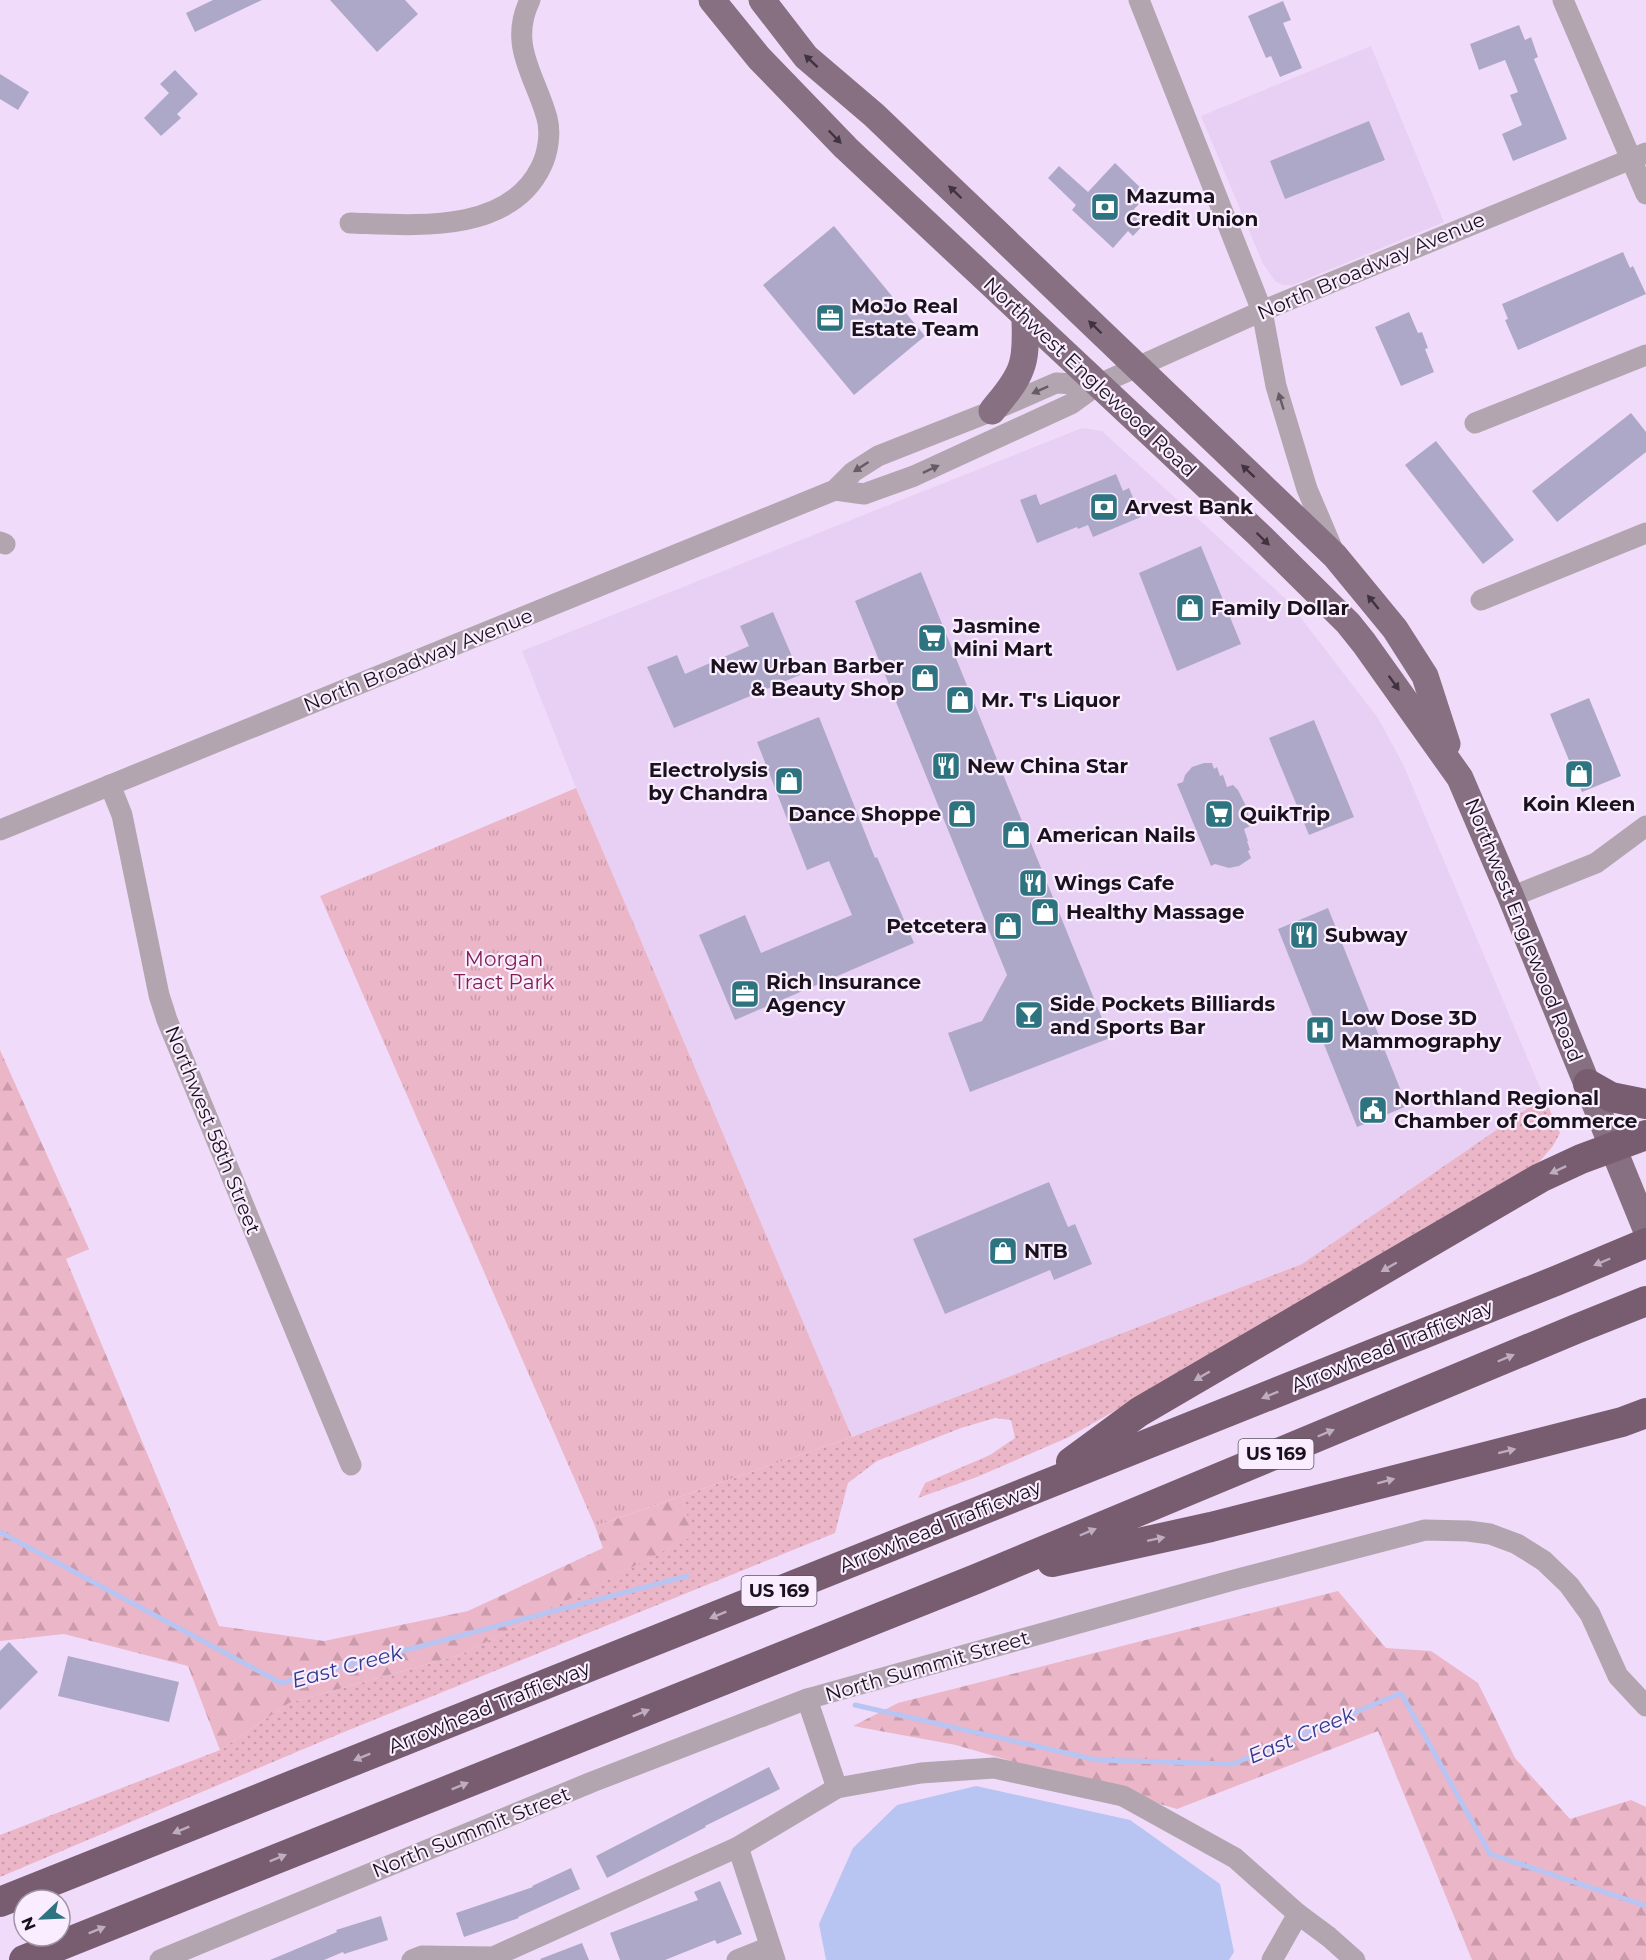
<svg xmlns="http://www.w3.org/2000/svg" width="1646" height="1960" viewBox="0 0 1646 1960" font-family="Montserrat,sans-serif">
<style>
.built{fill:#e8d0f4}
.grass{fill:url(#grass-dots)}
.forest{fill:url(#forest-firs)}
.park{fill:url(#park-tufts)}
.water{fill:#b8c4f2}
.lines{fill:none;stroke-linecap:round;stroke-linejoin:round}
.stream{stroke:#b8c4f2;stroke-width:5}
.building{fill:#aea8c8}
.minor{stroke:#b3a5af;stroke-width:21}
.major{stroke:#877081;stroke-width:27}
.highway{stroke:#785d71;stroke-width:30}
.oneway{fill:#40333f}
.oneway2{fill:#665c66}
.oneway3{fill:#bfacbf}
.labels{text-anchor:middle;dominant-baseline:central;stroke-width:4.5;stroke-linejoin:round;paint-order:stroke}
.shield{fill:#f9edff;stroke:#5c5460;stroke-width:1.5}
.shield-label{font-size:18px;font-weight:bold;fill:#19121c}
.poi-label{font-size:20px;font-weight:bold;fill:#19121c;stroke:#f9edff;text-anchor:start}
.street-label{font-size:20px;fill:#19121c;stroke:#f9edff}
.park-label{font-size:20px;fill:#7f1d4b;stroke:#f9edff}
.water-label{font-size:21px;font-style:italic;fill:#2f3a8e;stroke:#f9edff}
</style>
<defs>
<pattern id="grass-dots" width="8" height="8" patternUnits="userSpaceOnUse" patternTransform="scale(1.5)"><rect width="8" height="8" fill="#ebb6c8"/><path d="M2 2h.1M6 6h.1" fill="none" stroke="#c99bab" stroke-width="1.8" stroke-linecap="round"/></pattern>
<pattern id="forest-firs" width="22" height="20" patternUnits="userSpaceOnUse" patternTransform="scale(1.5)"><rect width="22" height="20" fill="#ebb6c8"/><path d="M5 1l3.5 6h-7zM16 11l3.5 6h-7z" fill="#c99bab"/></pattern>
<pattern id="park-tufts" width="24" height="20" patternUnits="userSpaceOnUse" patternTransform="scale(1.5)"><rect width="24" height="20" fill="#ebb6c8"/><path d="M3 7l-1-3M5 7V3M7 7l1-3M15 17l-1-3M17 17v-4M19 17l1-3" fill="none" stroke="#c99bab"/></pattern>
</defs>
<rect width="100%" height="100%" fill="#f0dcfa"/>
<g class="built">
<polygon points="1371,46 1444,222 1293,285 1283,285 1276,282 1263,264 1201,116"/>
<polygon points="1082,428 1102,431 1288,601 1378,718 1403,764 1544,1097 1302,1264 852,1437 576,788 522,651"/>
</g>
<polygon class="grass" points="1544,1097 1560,1133 1553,1146 1540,1161 1200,1362 1069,1437 977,1477 918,1498 925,1483 990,1455 1015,1438 1011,1420 995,1418 961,1428 877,1461 848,1483 835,1533 344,1732 0,1877 0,1835 220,1750 289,1703 460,1655 692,1536 682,1496 852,1437 1302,1264"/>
<g class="forest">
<polygon points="0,1050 89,1249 66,1259 219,1626 324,1641 468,1611 603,1548 595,1526 682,1496 693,1536 460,1655 289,1703 220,1750 188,1666 64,1634 0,1641"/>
<polygon points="1338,1591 1386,1648 1431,1651 1478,1683 1515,1758 1570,1819 1631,1800 1646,1807 1646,1960 1472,1960 1378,1731 1177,1809 956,1745 853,1726 898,1703"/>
</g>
<polygon class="park" points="576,788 852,1437 595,1526 320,896"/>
<polygon class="water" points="976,1786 1130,1820 1220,1884 1234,1952 1229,1960 826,1960 819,1924 853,1848 897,1805"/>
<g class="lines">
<g class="stream">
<polyline points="0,1532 281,1683 687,1576"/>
<polyline points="855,1705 1097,1760 1233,1764 1401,1693 1490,1854 1646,1906"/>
</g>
</g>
<g class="building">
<polygon points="213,0 262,0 195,32 186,13"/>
<polygon points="330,0 405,0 418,14 377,52"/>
<polygon points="1283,1 1291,20 1283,23 1302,68 1280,77 1271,56 1266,58 1248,16"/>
<polygon points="1519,25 1525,40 1531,37 1538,57 1534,59 1567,139 1513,161 1502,134 1522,125 1510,95 1518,92 1505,60 1479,70 1470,44"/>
<polygon points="175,70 198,94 177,114 181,118 161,136 144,118 169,93 160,84"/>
<polygon points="0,74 29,92 18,110 0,99"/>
<polygon points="1369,121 1385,160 1285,199 1270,161"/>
<polygon points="1115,163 1148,195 1134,209 1147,221 1133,236 1128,231 1113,248 1072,210 1076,205 1048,178 1059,166 1088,192"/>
<polygon points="834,226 925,336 854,395 763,285"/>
<polygon points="1623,252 1630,268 1633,266 1646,294 1518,350 1505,320 1508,319 1502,304"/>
<polygon points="1409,312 1418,333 1422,332 1428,348 1425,349 1434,372 1401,386 1375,327"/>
<polygon points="1631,413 1646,432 1646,452 1557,522 1532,491"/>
<polygon points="1436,441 1514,540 1483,564 1405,465"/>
<polygon points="1116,474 1123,491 1129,488 1141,517 1093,537 1088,525 1078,529 1077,527 1037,543 1020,500 1036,494 1040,505"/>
<polygon points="1201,546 1241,644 1177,671 1139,573"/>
<polygon points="921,572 1110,1038 970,1092 948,1033 982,1021 1007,975 855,601"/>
<polygon points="773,612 800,675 674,728 647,667 677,655 685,674 749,646 740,626"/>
<polygon points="1589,698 1621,776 1582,792 1550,714"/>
<polygon points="819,717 875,858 877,857 914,943 735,1020 699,935 745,915 761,953 852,915 829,861 807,870 757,742"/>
<polygon points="1314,720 1354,817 1309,835 1269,738"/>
<polygon points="1204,763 1212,763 1214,769 1217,767 1220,776 1223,775 1227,787 1233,785 1238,790 1247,808 1250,826 1244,829 1248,841 1247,841 1250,850 1248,851 1251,858 1239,866 1229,868 1215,864 1211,866 1177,784 1183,782 1185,775 1192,767"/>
<polygon points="1328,908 1407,1106 1357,1127 1278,929"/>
<polygon points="1049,1182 1068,1227 1075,1224 1092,1264 1054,1280 1050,1270 945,1314 913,1239"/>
<polygon points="9,1642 38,1672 0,1710 0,1651"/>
<polygon points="68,1656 179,1682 169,1722 58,1696"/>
<polygon points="769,1767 780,1789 705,1826 706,1827 607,1878 596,1856"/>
<polygon points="571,1868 580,1889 518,1917 519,1918 464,1937 456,1913 533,1887 532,1886"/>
<polygon points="720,1881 742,1934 717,1944 715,1940 665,1960 620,1960 610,1933 698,1900 694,1892"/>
<polygon points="381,1916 388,1940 344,1954 343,1952 324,1960 270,1960 337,1932 336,1930"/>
<polygon points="582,1943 589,1960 541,1960 540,1959"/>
</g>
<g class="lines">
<g class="minor">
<polyline points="1139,0 1262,311 1276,386 1307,489 1333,550"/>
<polyline points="1563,0 1646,194"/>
<path d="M350 223C412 225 508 235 541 167 548 153 551 133 547 118 535 75 508 45 530 0"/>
<polyline points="1475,423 1646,355"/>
<polyline points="835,490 864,494 914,476 1071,404 1097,385 1262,311 1646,153"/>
<polyline points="0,542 5,544"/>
<polyline points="1481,600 1646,533"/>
<polyline points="110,785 122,815 159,995 167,1020 351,1465"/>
<polyline points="0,830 835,490 853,472 878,456 992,411 1056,383 1097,385"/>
<polyline points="1511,897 1596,863 1646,826"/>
<polyline points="807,1699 837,1788"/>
<polyline points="738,1847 775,1960"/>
<polyline points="160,1960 592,1782 807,1699 1230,1581 1425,1530 1468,1531 1490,1534 1517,1544 1544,1561 1569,1585 1590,1614 1618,1676 1646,1706"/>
<polyline points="412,1960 422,1956 493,1957 738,1847 837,1788 921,1773 994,1768 1123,1796 1235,1858 1298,1914 1329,1937 1355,1960"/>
<polyline points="737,1960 770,1947"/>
<polyline points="1272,1960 1298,1914"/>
</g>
<g class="major">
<polyline points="712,0 759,58 846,148 1257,533 1348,623 1364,643 1460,778 1511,897 1646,1229"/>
<polyline points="762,0 806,57 874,115 1335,556 1395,629 1425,676 1447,744"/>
<path d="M992 411C1002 398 1015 385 1021 368 1027 353 1025 333 1025 317"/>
</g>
<g class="highway">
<polyline points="1588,1084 1611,1097 1646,1104"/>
<polyline points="1071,1462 1139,1412 1540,1178 1581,1159 1646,1135"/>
<polyline points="1052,1562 1211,1527 1622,1422 1646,1413"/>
<polyline points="0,1902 1558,1280 1646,1243"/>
<polyline points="24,1960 976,1579 1576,1329 1646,1301"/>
</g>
</g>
<defs><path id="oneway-solid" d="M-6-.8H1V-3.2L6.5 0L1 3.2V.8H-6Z" transform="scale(1.5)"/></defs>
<g class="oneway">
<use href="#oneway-solid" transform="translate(811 61) rotate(-137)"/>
<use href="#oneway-solid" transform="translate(835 137) rotate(46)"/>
<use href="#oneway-solid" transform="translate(955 192) rotate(-136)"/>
<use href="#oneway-solid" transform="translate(1095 327) rotate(-136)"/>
<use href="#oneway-solid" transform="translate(1248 471) rotate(-137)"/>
<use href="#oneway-solid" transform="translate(1263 539) rotate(44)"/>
<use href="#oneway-solid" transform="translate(1373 602) rotate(-129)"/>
<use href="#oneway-solid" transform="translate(1394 683) rotate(54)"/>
</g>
<g class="oneway2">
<use href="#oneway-solid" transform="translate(1040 390) rotate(156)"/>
<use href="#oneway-solid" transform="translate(1281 401) rotate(-107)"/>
<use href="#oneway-solid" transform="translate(861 467) rotate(147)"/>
<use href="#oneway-solid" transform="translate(931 469) rotate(-25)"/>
</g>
<g class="oneway3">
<use href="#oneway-solid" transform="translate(1558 1170) rotate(155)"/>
<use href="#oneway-solid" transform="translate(1602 1262) rotate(157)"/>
<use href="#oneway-solid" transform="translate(1389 1267) rotate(150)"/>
<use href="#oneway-solid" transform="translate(1506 1358) rotate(-23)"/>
<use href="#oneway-solid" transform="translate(1202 1376) rotate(150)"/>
<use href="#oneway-solid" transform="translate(1270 1395) rotate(158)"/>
<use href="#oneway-solid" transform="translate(1326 1433) rotate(-23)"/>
<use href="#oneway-solid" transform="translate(1507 1451) rotate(-14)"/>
<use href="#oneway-solid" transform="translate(1386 1481) rotate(-15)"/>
<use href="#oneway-solid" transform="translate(1088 1532) rotate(-23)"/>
<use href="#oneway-solid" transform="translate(1156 1539) rotate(-12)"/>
<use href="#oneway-solid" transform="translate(718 1615) rotate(158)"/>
<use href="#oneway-solid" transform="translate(641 1713) rotate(-22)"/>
<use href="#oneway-solid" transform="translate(362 1757) rotate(158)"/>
<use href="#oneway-solid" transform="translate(460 1786) rotate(-22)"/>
<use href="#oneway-solid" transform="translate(181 1830) rotate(158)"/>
<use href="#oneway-solid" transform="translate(278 1858) rotate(-22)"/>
<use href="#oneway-solid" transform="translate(97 1930) rotate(-22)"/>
</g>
<defs>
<g id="bank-square" transform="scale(1.5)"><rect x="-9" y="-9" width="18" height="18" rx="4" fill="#2d7480" stroke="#f9edff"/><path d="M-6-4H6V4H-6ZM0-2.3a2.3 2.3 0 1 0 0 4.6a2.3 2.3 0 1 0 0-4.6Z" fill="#fff"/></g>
<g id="office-square" transform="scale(1.5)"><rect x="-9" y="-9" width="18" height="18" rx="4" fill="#2d7480" stroke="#f9edff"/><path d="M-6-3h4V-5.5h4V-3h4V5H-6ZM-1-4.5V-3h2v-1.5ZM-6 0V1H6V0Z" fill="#fff"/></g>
<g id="shop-square" transform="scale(1.5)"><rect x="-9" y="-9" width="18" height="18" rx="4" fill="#2d7480" stroke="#f9edff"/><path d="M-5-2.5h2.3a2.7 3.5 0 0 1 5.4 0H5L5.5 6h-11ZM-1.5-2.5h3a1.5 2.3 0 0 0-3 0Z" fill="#fff"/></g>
<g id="supermarket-square" transform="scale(1.5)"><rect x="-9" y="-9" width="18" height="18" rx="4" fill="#2d7480" stroke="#f9edff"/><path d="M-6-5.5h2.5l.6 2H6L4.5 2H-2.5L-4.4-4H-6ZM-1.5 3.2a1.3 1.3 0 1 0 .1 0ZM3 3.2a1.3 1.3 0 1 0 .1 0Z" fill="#fff"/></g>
<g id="restaurant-square" transform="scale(1.5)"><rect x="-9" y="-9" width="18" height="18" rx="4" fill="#2d7480" stroke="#f9edff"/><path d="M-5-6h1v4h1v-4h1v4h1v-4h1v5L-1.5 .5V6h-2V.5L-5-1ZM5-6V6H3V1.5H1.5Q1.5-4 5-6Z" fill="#fff"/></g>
<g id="bar-square" transform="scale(1.5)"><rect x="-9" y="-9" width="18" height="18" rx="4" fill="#2d7480" stroke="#f9edff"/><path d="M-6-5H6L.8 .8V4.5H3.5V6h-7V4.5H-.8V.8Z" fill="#fff"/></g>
<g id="hospital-square" transform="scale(1.5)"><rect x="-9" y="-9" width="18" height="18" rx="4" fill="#2d7480" stroke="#f9edff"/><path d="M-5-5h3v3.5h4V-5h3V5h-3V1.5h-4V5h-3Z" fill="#fff"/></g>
<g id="civic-square" transform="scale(1.5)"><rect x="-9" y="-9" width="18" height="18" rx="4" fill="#2d7480" stroke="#f9edff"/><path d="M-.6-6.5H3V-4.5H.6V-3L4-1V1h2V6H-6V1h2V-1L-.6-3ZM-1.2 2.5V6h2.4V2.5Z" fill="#fff"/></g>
</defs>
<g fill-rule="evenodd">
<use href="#bank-square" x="1105" y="207"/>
<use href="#office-square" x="830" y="318"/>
<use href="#bank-square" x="1104" y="507"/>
<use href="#shop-square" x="1190" y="608"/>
<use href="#supermarket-square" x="932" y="638"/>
<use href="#shop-square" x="925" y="678"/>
<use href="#shop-square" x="960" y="700"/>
<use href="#restaurant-square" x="946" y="766"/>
<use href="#shop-square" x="1579" y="774"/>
<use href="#shop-square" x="789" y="781"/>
<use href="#shop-square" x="962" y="814"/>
<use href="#supermarket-square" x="1219" y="814"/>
<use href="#shop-square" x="1016" y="835"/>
<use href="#restaurant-square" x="1033" y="883"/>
<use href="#shop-square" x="1045" y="912"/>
<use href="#shop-square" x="1008" y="926"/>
<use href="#restaurant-square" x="1304" y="935"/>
<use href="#office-square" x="745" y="994"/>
<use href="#bar-square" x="1029" y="1015"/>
<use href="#hospital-square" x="1320" y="1030"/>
<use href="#civic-square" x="1373" y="1110"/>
<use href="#shop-square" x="1003" y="1251"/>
</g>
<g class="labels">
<g class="shield">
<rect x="1238.5" y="1439" width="75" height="30" rx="4.5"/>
<rect x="741.5" y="1576" width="75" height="30" rx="4.5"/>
</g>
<g class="shield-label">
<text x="1276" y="1454">US 169</text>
<text x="779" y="1591">US 169</text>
</g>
<g class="poi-label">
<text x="1126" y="196">Mazuma<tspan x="1126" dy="23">Credit Union</tspan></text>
<text x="851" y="306">MoJo Real<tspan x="851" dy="23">Estate Team</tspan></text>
<text x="1125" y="507">Arvest Bank</text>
<text x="1211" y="608">Family Dollar</text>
<text x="953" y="626">Jasmine<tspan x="953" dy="23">Mini Mart</tspan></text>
<text x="904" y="666" text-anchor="end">New Urban Barber<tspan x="904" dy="23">&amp; Beauty Shop</tspan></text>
<text x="981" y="700">Mr. T's Liquor</text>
<text x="967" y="766">New China Star</text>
<text x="768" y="770" text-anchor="end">Electrolysis<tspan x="768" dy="23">by Chandra</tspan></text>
<text x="1579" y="804" text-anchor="middle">Koin Kleen</text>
<text x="941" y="814" text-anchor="end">Dance Shoppe</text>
<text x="1240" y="814">QuikTrip</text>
<text x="1037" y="835">American Nails</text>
<text x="1054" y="883">Wings Cafe</text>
<text x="1066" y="912">Healthy Massage</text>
<text x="987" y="926" text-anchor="end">Petcetera</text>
<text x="1325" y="935">Subway</text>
<text x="766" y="982">Rich Insurance<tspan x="766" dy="23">Agency</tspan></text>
<text x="1050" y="1004">Side Pockets Billiards<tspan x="1050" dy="23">and Sports Bar</tspan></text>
<text x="1341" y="1018">Low Dose 3D<tspan x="1341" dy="23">Mammography</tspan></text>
<text x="1394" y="1098">Northland Regional<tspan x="1394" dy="23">Chamber of Commerce</tspan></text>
<text x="1024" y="1251">NTB</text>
</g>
<g class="street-label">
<text transform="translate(1371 266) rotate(-23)">North Broadway Avenue</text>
<text transform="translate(1090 377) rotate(43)">Northwest Englewood Road</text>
<text transform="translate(418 660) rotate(-22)">North Broadway Avenue</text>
<text transform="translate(1524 930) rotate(68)">Northwest Englewood Road</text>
<text transform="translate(213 1130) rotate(68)">Northwest 58th Street</text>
<text transform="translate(1392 1346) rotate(-22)">Arrowhead Trafficway</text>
<text transform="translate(940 1526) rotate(-22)">Arrowhead Trafficway</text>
<text transform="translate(927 1666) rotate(-16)">North Summit Street</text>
<text transform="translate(489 1707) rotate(-22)">Arrowhead Trafficway</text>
<text transform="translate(471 1832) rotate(-22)">North Summit Street</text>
</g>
<g class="park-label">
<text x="504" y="959">Morgan<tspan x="504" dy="23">Tract Park</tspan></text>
</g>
<g class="water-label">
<text transform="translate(347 1666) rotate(-15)">East Creek</text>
<text transform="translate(1301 1735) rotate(-23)">East Creek</text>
</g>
</g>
<g transform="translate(42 1918) rotate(247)"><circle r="28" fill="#f9edff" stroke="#9f95a4" stroke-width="1.5"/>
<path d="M0-4.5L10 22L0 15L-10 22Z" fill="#2d7480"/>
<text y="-9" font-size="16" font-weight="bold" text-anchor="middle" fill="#19121c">N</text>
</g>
</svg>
